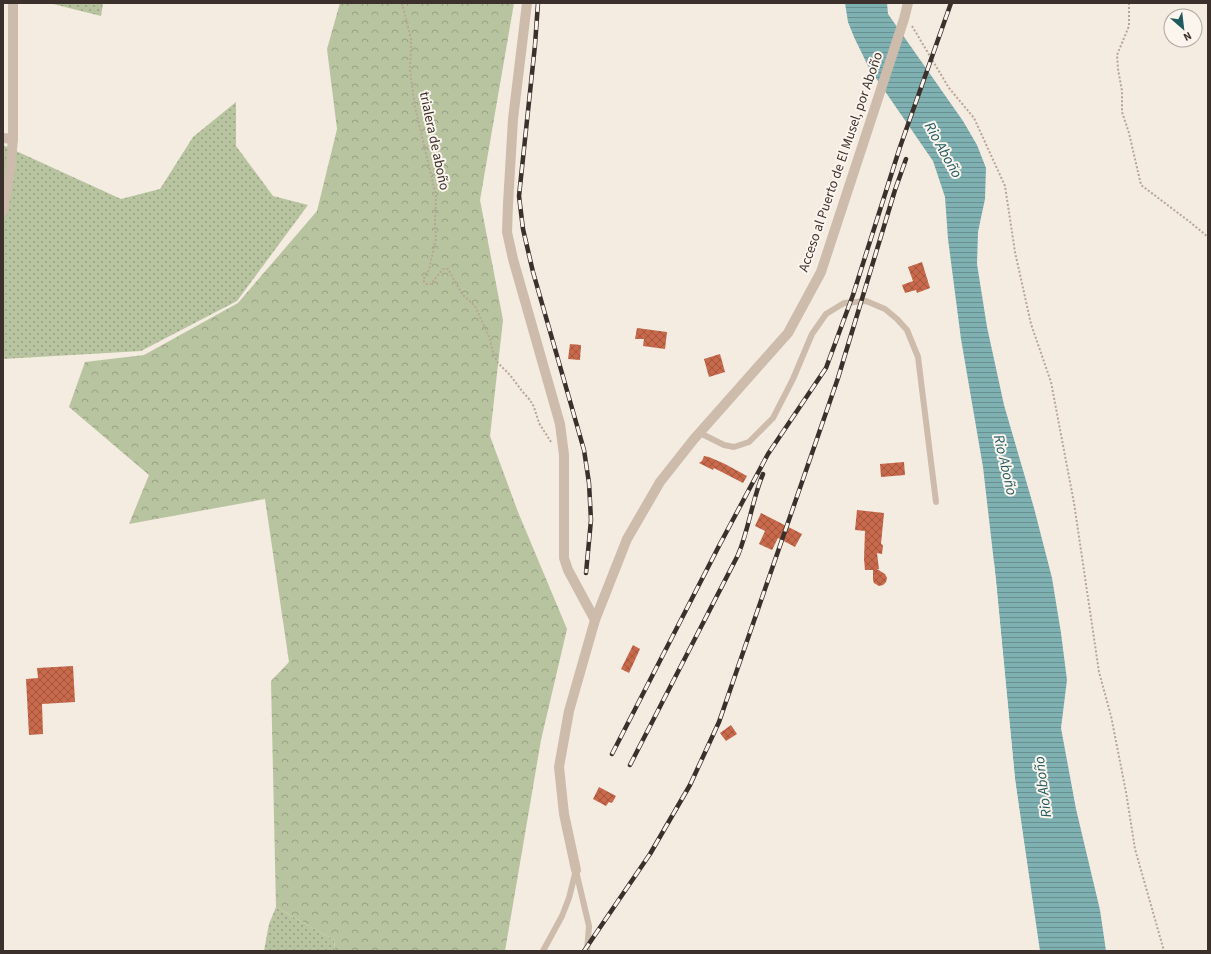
<svg xmlns="http://www.w3.org/2000/svg" width="1211" height="954" viewBox="0 0 1211 954" font-family="'Source Sans 3',sans-serif">
<style>
.grass{fill:url(#grass-dots)}
.forest{fill:url(#forest-crowns)}
.water{fill:url(#water-rules)}
.pier{fill:#f4ebe1}
.building{fill:url(#building-cross-hatch)}
.lines{fill:none;stroke-linecap:round;stroke-linejoin:round}
.path{stroke:#b9a596;stroke-width:2;stroke-dasharray:2 2;stroke-linecap:butt}
.service{stroke:#cdbbac;stroke-width:6}
.minor{stroke:#cdbbac;stroke-width:10}
.tertiary{stroke:#cdbbac;stroke-width:10}
.rail-casing{stroke:#3b302b;stroke-width:4.5}
.rail{stroke:#fbf5ee;stroke-width:3;stroke-dasharray:9;stroke-linecap:butt}
.labels{text-anchor:middle;dominant-baseline:central;stroke-width:4;stroke-linejoin:round;paint-order:stroke}
.street-label{font-size:14px;fill:#3b302b;stroke:#fbf5ee}
.water-label{font-size:15px;font-style:italic;fill:#1f5a5e;stroke:#fbf5ee}
</style>
<defs>
<pattern id="grass-dots" width="8" height="8" patternUnits="userSpaceOnUse"><rect width="8" height="8" fill="#b8c4a0"/><path d="M2 2h.1M6 6h.1" fill="none" stroke="#97a083" stroke-width="1.8" stroke-linecap="round"/></pattern>
<pattern id="forest-crowns" width="20" height="18" patternUnits="userSpaceOnUse"><rect width="20" height="18" fill="#b8c4a0"/><path d="M2 6a3 3 0 1 1 6 0M12 15a3 3 0 1 1 6 0" fill="none" stroke="#97a083"/></pattern>
<pattern id="water-rules" width="6" height="5" patternUnits="userSpaceOnUse"><rect width="6" height="5" fill="#7fb0b2"/><path d="M0 2.5h6" fill="none" stroke="#699091"/></pattern>
<pattern id="building-cross-hatch" width="8" height="8" patternUnits="userSpaceOnUse"><rect width="8" height="8" fill="#c8694b"/><path d="M0 0l8 8M0 8l8-8" fill="none" stroke="#a4573f"/></pattern>
</defs>
<rect width="100%" height="100%" fill="#f4ebe1"/>
<g class="grass">
<polygon points="49,3 103,3 101,16"/>
<polygon points="236,102 236,146 273,196 308,205 237,301 141,351 3,359 3,145 121,199 160,189 193,137"/>
<polygon points="276,907 334,940 335,951 264,951 269,924"/>
</g>
<polygon class="forest" points="340,3 514,3 480,200 503,320 490,436 518,512 567,629 541,740 505,951 335,951 334,940 276,907 271,681 289,662 265,499 129,524 149,475 69,407 85,362 144,355 238,303 317,211 337,129 327,49"/>
<polygon class="water" points="845,3 887,3 888,14 963,121 977,145 986,168 985,199 978,232 977,264 987,327 1004,405 1034,508 1052,578 1061,633 1067,680 1061,728 1076,809 1100,910 1106,951 1040,951 1015,779 996,580 983,467 961,339 948,239 945,197 933,161 869,68 854,37 848,22"/>
<polygon class="pier" points="992,561 994,562 1015,779 1039,951 1038,951 1013,779"/>
<g class="building">
<polygon points="922,262 930,288 917,293 916,290 905,293 902,285 913,281 908,267"/>
<polygon points="637,328 667,332 665,349 643,346 644,339 635,339"/>
<polygon points="570,344 581,345 580,360 568,359"/>
<polygon points="720,354 725,372 709,377 704,359"/>
<polygon points="704,456 709,457 725,464 747,476 743,483 714,468 713,470 699,463 702,461"/>
<polygon points="904,462 905,475 881,477 880,464"/>
<polygon points="857,510 884,513 881,544 883,545 882,554 877,553 879,569 877,569 885,574 887,578 886,582 883,585 879,586 874,583 873,580 873,570 865,570 864,559 865,531 855,530"/>
<polygon points="761,513 802,534 795,547 778,538 772,550 759,544 765,531 755,526"/>
<polygon points="633,645 640,649 629,673 621,669"/>
<polygon points="73,666 75,702 42,704 43,734 29,735 26,679 38,678 37,668"/>
<polygon points="731,725 737,734 726,741 720,733"/>
<polygon points="599,787 616,796 612,803 609,802 606,806 593,799"/>
</g>
<g class="lines">
<g class="path">
<polyline points="402,3 411,39 410,71 415,107 436,196 435,225 436,238 429,270 423,280 426,284 431,284 443,269 448,269 462,294 475,306 490,339 493,353 498,363 510,375 522,391 530,400 534,407 539,423 551,442"/>
<polyline points="1129,3 1129,26 1117,55 1118,69 1122,91 1122,112 1129,133 1141,185 1190,222 1208,237"/>
<polyline points="912,26 949,88 974,118 1005,186 1015,252 1031,324 1051,382 1074,503 1099,672 1111,716 1126,792 1135,849 1164,951"/>
</g>
<g class="service">
<polyline points="700,433 724,445 734,447 749,442 773,418 793,379 812,334 826,314 844,303 866,301 885,309 897,319 907,330 918,357 936,502"/>
<polyline points="576,871 589,926 587,951"/>
<polyline points="543,951 562,916 569,898 576,870"/>
</g>
<g class="minor">
<polyline points="527,3 513,119 508,204 507,232 513,259 560,424 564,455 564,558 568,570 595,620"/>
<polyline points="3,138 13,139"/>
</g>
<g class="tertiary">
<polyline points="3,211 10,171 13,139 13,3"/>
<polyline points="576,870 564,814 559,767 569,711 595,620 627,539 660,482 694,439 788,333 821,272 904,19 908,3"/>
</g>
<g class="rail-casing">
<g id="rail">
<polyline points="538,3 535,45 519,196 523,229 533,272 584,450 589,483 591,520 586,573"/>
<polyline points="612,754 720,544 768,454 826,368 853,295 900,147 951,3"/>
<path d="M630 765 738 555C749 529 752 500 763 474"/>
<polyline points="584,951 650,854 690,785 719,722 838,378 895,190 906,159"/>
</g>
</g>
<use href="#rail" class="rail"/>
</g>
<g class="labels">
<g class="street-label">
<text transform="translate(434 141) rotate(78)">trialera de aboño</text>
<text transform="translate(841 162) rotate(-71)">Acceso al Puerto de El Musel, por Aboño</text>
</g>
<g class="water-label">
<text transform="translate(943 150) rotate(61)">Rio Aboño</text>
<text transform="translate(1005 465) rotate(77)">Rio Aboño</text>
<text transform="translate(1043 787) rotate(-97)">Rio Aboño</text>
</g>
</g>
<rect width="1211" height="954" fill="none" stroke="#3b302b" stroke-width="8"/>
<g transform="translate(1183 28) rotate(152)"><circle r="19" fill="#fbf5ee" stroke="#aea6a0"/>
<path d="M0-3L7 15L0 10L-7 15Z" fill="#1f5a5e"/>
<text y="-6" font-size="11" font-weight="bold" text-anchor="middle" fill="#3b302b">N</text>
</g>
</svg>
